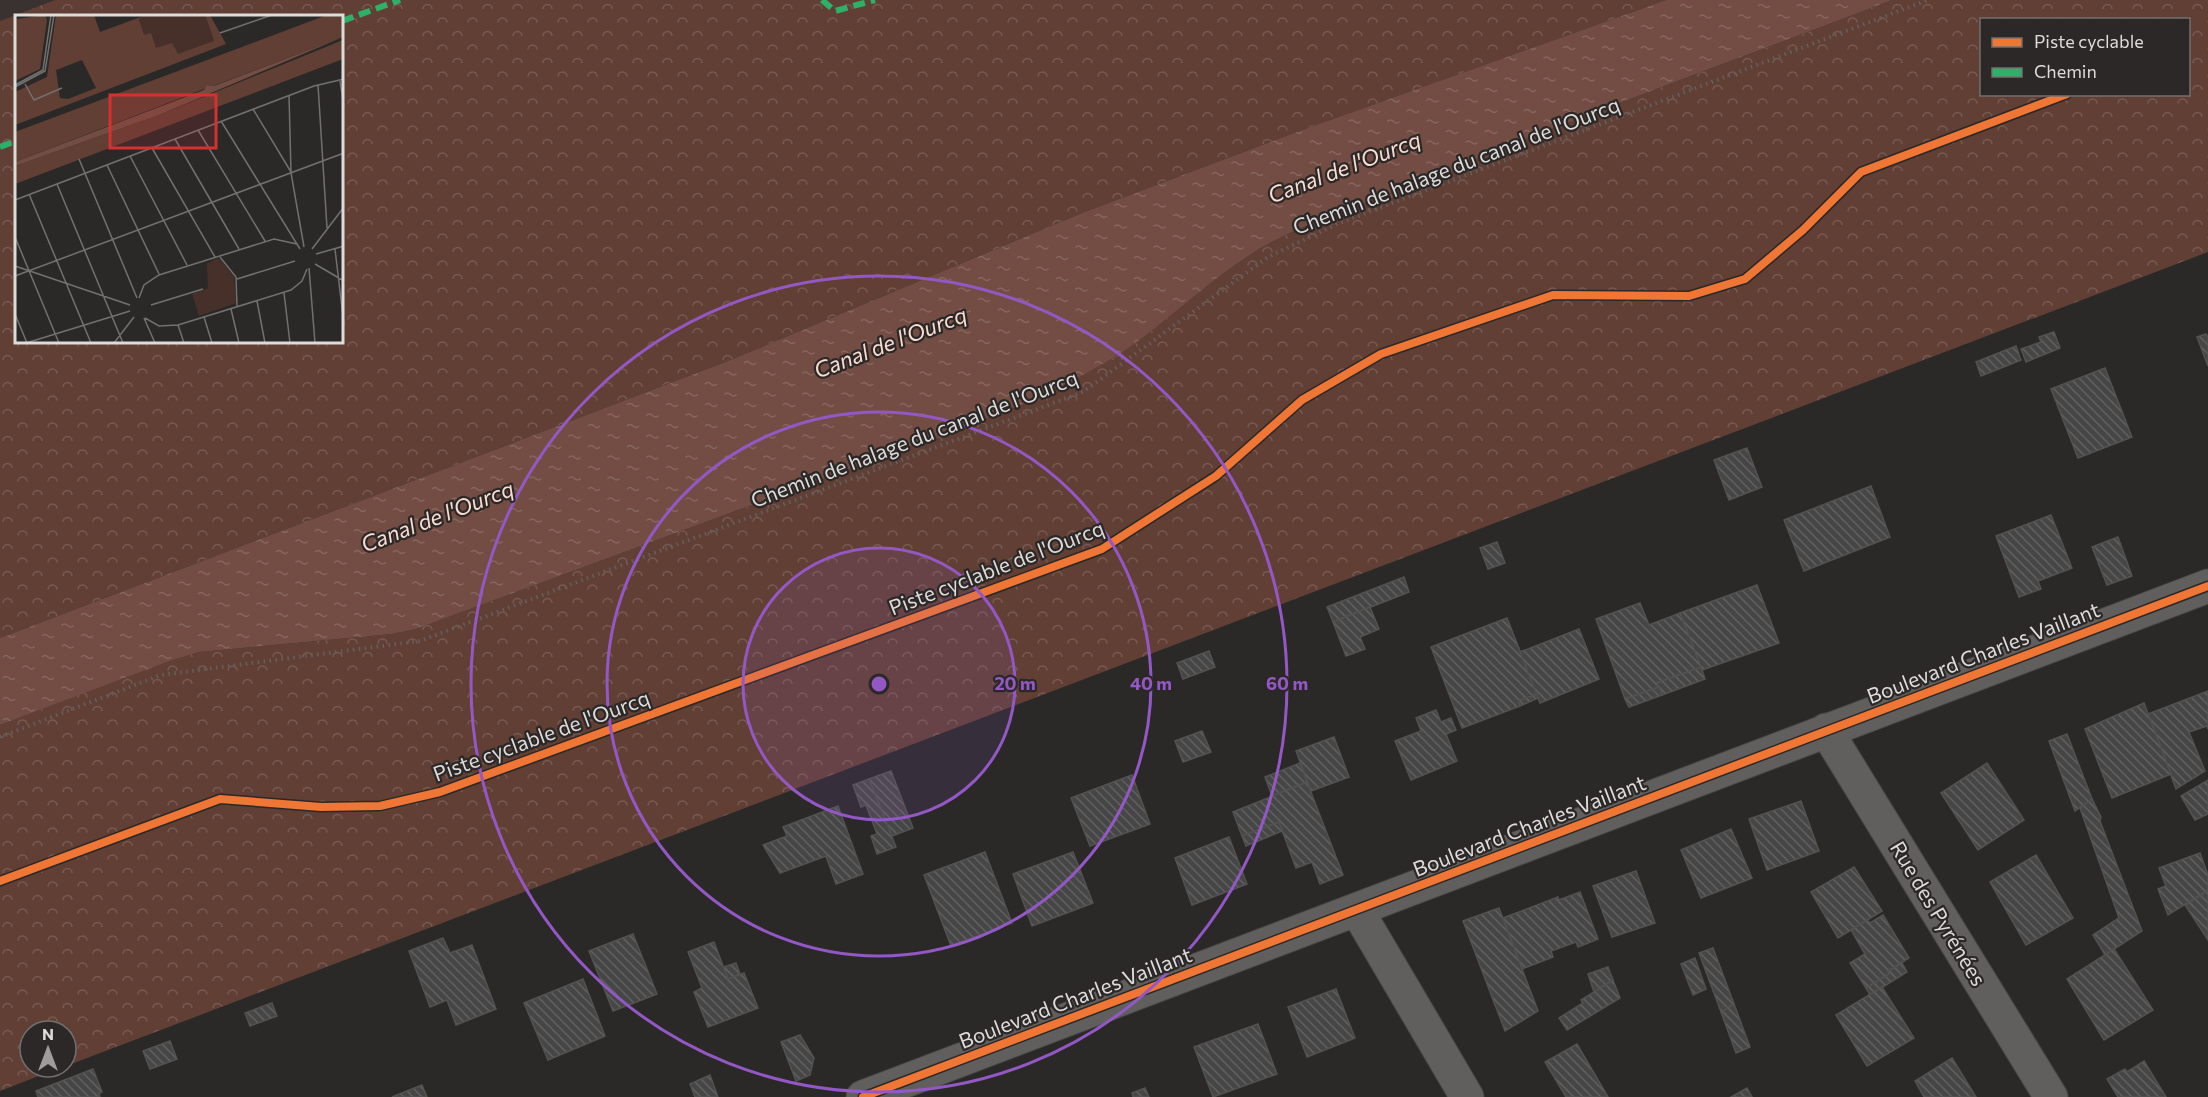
<svg xmlns="http://www.w3.org/2000/svg" width="2208" height="1097" viewBox="0 0 2208 1097" font-family="Commissioner,sans-serif">
<style>
.built{fill:#3a3230}
.forest{fill:url(#forest-crowns);fill-rule:evenodd}
.water{fill:url(#water-ripples)}
.building{fill:url(#building-back-hatch);stroke:#535251;stroke-width:1.5}
.lines{fill:none;stroke-linecap:round;stroke-linejoin:round}
.street-casing{stroke:#474645;stroke-width:35}
.path{stroke:#626060;stroke-width:4;stroke-dasharray:1.5 4.5;stroke-linecap:butt}
.street{stroke:#605f5e;stroke-width:33}
.quiet{stroke:#2db169;stroke-width:6;stroke-dasharray:12 6;stroke-linecap:butt}
.cycleway-casing{stroke:#2b2827;stroke-width:11}
.cycleway{stroke:#f07635;stroke-width:8}
.ring{fill:none;stroke:#9458c6;stroke-width:3}
.labels{text-anchor:middle;dominant-baseline:central;stroke-width:4.5;stroke-linejoin:round;paint-order:stroke}
.street-label{font-size:21px;fill:#dedcdb;stroke:#2b2827}
.water-label{font-size:22px;font-style:italic;fill:#fadcd3;stroke:#2b2827}
.inset-road{fill:none;stroke:#727170;stroke-width:1.5}
.view{fill:#d63131;fill-opacity:0.15;stroke:#d63131;stroke-width:3}
.inset-edge{fill:none;stroke:#dedcdb;stroke-width:3}
.centre{fill:#9458c6;stroke:#2b2827;stroke-width:3}
.ring-label{font-size:18px;text-anchor:middle;font-weight:bold;fill:#9458c6;stroke:#2b2827;stroke-width:4.5;stroke-linejoin:round;paint-order:stroke}
</style>
<defs>
<pattern id="forest-crowns" width="20" height="18" patternUnits="userSpaceOnUse" patternTransform="scale(1.5)"><rect width="20" height="18" fill="#613f35"/><path d="M2 6a3 3 0 1 1 6 0M12 15a3 3 0 1 1 6 0" fill="none" stroke="#775a52"/></pattern>
<pattern id="water-ripples" width="26" height="14" patternUnits="userSpaceOnUse" patternTransform="scale(1.5)"><rect width="26" height="14" fill="#734d43"/><path d="M2 4q2-2 4 0t4 0M15 11q2-2 4 0t4 0" fill="none" stroke="#86665e"/></pattern>
<pattern id="building-back-hatch" width="6" height="6" patternUnits="userSpaceOnUse" patternTransform="scale(1.5)"><rect width="6" height="6" fill="#474646"/><path d="M-1 5l2 2M0 0l6 6M5-1l2 2" fill="none" stroke="#616060"/></pattern>
</defs>
<rect width="100%" height="100%" fill="#2a2928"/>
<polygon class="built" points="0,0 55,0 0,21"/>
<g class="forest">
<path d="M55 0H1666L1302 130 1082 213 728 361 0 638V21ZM16 16H342V342H16Z"/>
<path d="M1892 0H2208V252L66 1066V1031H30V1067H62L0 1091V725L173 659 199 652 392 634 416 629 1017 407C1059 387 1103 368 1141 339 1184 307 1222 269 1270 243 1321 216 1378 199 1432 177 1584 114 1739 59 1892 0ZM1982 20H2188V94H1982Z"/>
</g>
<path class="water" d="M1666 0H1892C1739 59 1584 114 1432 177 1378 199 1321 216 1270 243 1222 269 1184 307 1141 339 1103 368 1059 387 1017 407L416 629 392 634 199 652 172 660 0 725V638L728 361 1082 213 1302 130Z"/>
<g class="building">
<polygon points="2054,332 2060,348 2026,362 2021,349 2041,342 2039,337"/>
<polygon points="2206,334 2208,337 2208,366 2197,337"/>
<polygon points="2016,346 2021,360 1981,376 1976,362"/>
<polygon points="2105,368 2132,437 2078,458 2051,389"/>
<polygon points="1747,448 1762,487 1729,500 1714,460"/>
<polygon points="1871,486 1890,537 1804,571 1784,520"/>
<polygon points="2051,515 2072,568 2038,581 2041,589 2019,597 1996,536"/>
<polygon points="2118,537 2132,576 2107,585 2092,547"/>
<polygon points="1497,542 1505,563 1488,569 1480,548"/>
<polygon points="1404,577 1409,592 1333,622 1327,607"/>
<polygon points="1757,585 1779,643 1702,670 1680,613"/>
<polygon points="1640,603 1649,625 1680,613 1701,667 1657,683 1659,687 1625,699 1596,619"/>
<polygon points="1370,607 1379,629 1360,637 1365,649 1346,656 1333,622"/>
<polygon points="1507,618 1537,694 1519,701 1520,706 1462,728 1431,647"/>
<polygon points="1579,629 1599,679 1540,703 1520,652"/>
<polygon points="1209,651 1215,667 1183,679 1177,663"/>
<polygon points="1701,667 1705,679 1662,695 1657,683"/>
<polygon points="1659,687 1662,695 1629,707 1625,699"/>
<polygon points="2208,691 2208,729 2207,726 2189,732 2205,771 2176,789 2148,714"/>
<polygon points="1537,694 1538,698 1520,706 1519,701"/>
<polygon points="2144,703 2171,774 2112,798 2085,729"/>
<polygon points="1436,710 1441,722 1451,718 1456,730 1446,734 1457,761 1411,780 1395,741 1421,731 1416,718"/>
<polygon points="1202,731 1211,752 1183,762 1175,741"/>
<polygon points="2067,734 2092,799 2075,811 2049,741"/>
<polygon points="1334,737 1349,777 1311,791 1296,751"/>
<polygon points="1300,763 1307,782 1272,796 1265,777"/>
<polygon points="1987,763 2024,820 1978,850 1941,793"/>
<polygon points="891,771 913,828 892,836 869,779"/>
<polygon points="1132,775 1150,824 1090,846 1071,798"/>
<polygon points="869,779 896,847 877,854 871,836 877,834 866,805 861,807 853,785"/>
<polygon points="2208,780 2208,814 2195,820 2181,796"/>
<polygon points="1307,782 1343,875 1320,884 1312,862 1296,868 1279,822 1242,836 1233,812"/>
<polygon points="2092,799 2101,817 2100,821 2142,931 2105,955 2093,935 2119,918 2080,808"/>
<polygon points="1801,801 1819,851 1767,870 1749,819"/>
<polygon points="838,806 863,874 836,884 826,856 780,873 763,845 787,836 783,827"/>
<polygon points="1279,822 1282,831 1246,846 1242,836"/>
<polygon points="1731,829 1752,878 1701,898 1681,850"/>
<polygon points="1229,837 1247,884 1192,905 1175,858"/>
<polygon points="985,852 1012,923 951,946 924,875"/>
<polygon points="1073,852 1093,903 1032,926 1013,874"/>
<polygon points="2200,853 2208,875 2208,890 2168,915 2158,889 2166,886 2159,868"/>
<polygon points="2036,855 2073,918 2026,945 1990,882"/>
<polygon points="1854,867 1882,911 1838,938 1811,892"/>
<polygon points="1636,871 1655,923 1612,937 1593,886"/>
<polygon points="2208,890 2208,940 2185,905"/>
<polygon points="1580,892 1598,939 1578,947 1576,942 1551,951 1553,957 1522,969 1503,918 1558,897 1559,900"/>
<polygon points="1499,908 1538,1011 1505,1031 1463,921"/>
<polygon points="1883,915 1909,958 1888,971 1889,974 1866,988 1850,963 1865,954 1851,930 1867,920 1870,923"/>
<polygon points="633,934 657,994 613,1011 589,951"/>
<polygon points="443,938 450,953 472,945 496,1009 456,1025 447,1000 430,1007 409,951"/>
<polygon points="714,942 728,979 744,973 758,1008 708,1027 694,992 702,988 688,952"/>
<polygon points="1713,948 1734,1004 1721,1012 1699,953"/>
<polygon points="2114,949 2153,1010 2104,1040 2067,979"/>
<polygon points="1695,958 1706,989 1693,995 1681,964"/>
<polygon points="736,963 740,974 728,979 724,967"/>
<polygon points="1902,963 1907,972 1870,995 1866,988 1889,974 1888,971"/>
<polygon points="1608,967 1613,980 1594,992 1588,974"/>
<polygon points="583,979 605,1036 548,1060 524,1003"/>
<polygon points="1613,980 1620,998 1567,1030 1559,1018 1583,1003 1581,1000"/>
<polygon points="1882,987 1914,1038 1867,1066 1836,1015"/>
<polygon points="1336,989 1355,1038 1307,1057 1288,1007"/>
<polygon points="272,1003 277,1016 250,1026 245,1013"/>
<polygon points="1734,1004 1750,1047 1736,1053 1721,1012"/>
<polygon points="1258,1024 1277,1074 1213,1097 1194,1047"/>
<polygon points="800,1035 814,1058 810,1075 796,1081 781,1042"/>
<polygon points="170,1041 177,1059 150,1069 143,1051"/>
<polygon points="1577,1044 1608,1097 1566,1097 1545,1062"/>
<polygon points="1952,1058 1976,1097 1924,1097 1915,1081"/>
<polygon points="2144,1061 2166,1097 2118,1097 2107,1079 2125,1069 2127,1072"/>
<polygon points="93,1069 102,1092 99,1094 100,1097 38,1097 36,1091"/>
<polygon points="710,1075 718,1097 695,1097 690,1084"/>
<polygon points="422,1085 427,1097 392,1097"/>
<polygon points="1145,1088 1149,1097 1133,1097 1132,1093"/>
<polygon points="1747,1088 1752,1097 1731,1097"/>
</g>
<g class="lines">
<g class="street-casing">
<g id="street">
<polyline points="1826,730 2051,1097"/>
<polyline points="1357,910 1467,1097"/>
<polyline points="863,1097 2208,586"/>
</g>
</g>
<polyline class="path" points="0,737 161,675 420,641 1083,392 1268,257 1337,224 1928,0"/>
<use href="#street" class="street"/>
<g class="quiet">
<polyline points="822,0 835,11 875,0"/>
<polyline points="342,21 400,0"/>
<polyline points="0,147 16,141"/>
</g>
<g class="cycleway-casing">
<g id="cycleway">
<polyline points="0,881 220,799 321,807 380,806 440,792 1102,549 1216,476 1302,400 1381,354 1553,295 1689,296 1745,279 1803,230 1861,172 2067,94"/>
<polyline points="863,1097 2208,586"/>
</g>
</g>
<use href="#cycleway" class="cycleway"/>
</g>
<circle cx="879" cy="684" r="136" fill="#9458c6" fill-opacity=".12"/>
<g class="ring">
<circle cx="879" cy="684" r="136"/>
<circle cx="879" cy="684" r="272"/>
<circle cx="879" cy="684" r="408"/>
</g>
<g class="labels">
<g class="street-label">
<text transform="translate(1456 165) rotate(-21)">Chemin de halage du canal de l'Ourcq</text>
<text transform="translate(914 438) rotate(-21)">Chemin de halage du canal de l'Ourcq</text>
<text transform="translate(996 567) rotate(-21)">Piste cyclable de l'Ourcq</text>
<text transform="translate(1983 652) rotate(-21)">Boulevard Charles Vaillant</text>
<text transform="translate(541 735) rotate(-20)">Piste cyclable de l'Ourcq</text>
<text transform="translate(1529 825) rotate(-21)">Boulevard Charles Vaillant</text>
<text transform="translate(1939 913) rotate(59)">Rue des Pyrénées</text>
<text transform="translate(1075 997) rotate(-21)">Boulevard Charles Vaillant</text>
</g>
<g class="water-label">
<text transform="translate(1344 167) rotate(-21)">Canal de l'Ourcq</text>
<text transform="translate(890 342) rotate(-21)">Canal de l'Ourcq</text>
<text transform="translate(437 516) rotate(-21)">Canal de l'Ourcq</text>
</g>
</g>
<g transform="translate(15 15)">
<rect width="328" height="328" fill="#2a2928"/>
<path d="M0 0 2 4 30 0 32 5 25 54 0 66ZM41 0H79L85 17 131 0 124 4 129 19 137 17 147 28 199 26 190 0H195L211 29 0 110V77L32 62ZM67 45 81 73 53 84 45 83 41 55ZM312 0H328V22L198 71 191 70 189 74 0 147V117ZM328 25V44L0 169V151L144 100Z" fill="#613f35" fill-rule="evenodd"/>
<path d="M133 0H190L199 26 163 39 157 28 141 33 136 18 129 20 124 3ZM200 244H205L219 262 221 288 184 301 177 279 193 273 192 249Z" fill="#47302a"/>
<path d="M328 22 144 100 0 151V147L189 75 191 70 199 71Z" fill="#734d43"/>
<path class="inset-road" d="M205 18 257 0M325 66 329 92M10 69 19 85 47 73M0 70 28 55 36 0M303 70 312 213M0 72 30 56 39 0M274 80 276 158 289 232M238 94 276 157M206 106 285 234M183 115 250 226M160 124 224 234M137 133 200 242M115 141 172 250M64 144 122 283M92 150 144 259M42 169 108 328M14 179 76 328M0 185 299 71 329 64M0 222 44 328M297 234 329 192M320 234 329 310M301 239 329 231M205 242 221 262 222 291M300 249 329 266M0 251 115 290M294 253 300 328M0 261 329 138M222 264 280 246M269 278 275 328M124 283 129 270 144 260 259 224 282 229M242 286 250 328M136 290 188 274M216 294 224 328M0 299 12 328M189 302 197 328M129 303 140 328M130 303 144 311 163 310 276 275 287 266 292 254M163 310 169 328M11 328 115 296M99 328 119 302"/>
<path class="view" d="M95 80H201V133H95Z"/>
<rect width="328" height="328" class="inset-edge"/>
</g>
<circle cx="879" cy="684" r="9" class="centre"/>
<g class="ring-label">
<text x="1015" y="690">20 m</text>
<text x="1151" y="690">40 m</text>
<text x="1287" y="690">60 m</text>
</g>
<rect x="1980" y="18" width="210" height="78" fill="#2b2827" stroke="#73706f" stroke-width="1.5"/>
<rect x="1992" y="38" width="30" height="9" fill="#f07635" stroke="#73706f" stroke-width="1.5"/>
<text x="2034" y="48" font-size="18" fill="#dedcdb">Piste cyclable</text>
<rect x="1992" y="68" width="30" height="9" fill="#2db169" stroke="#73706f" stroke-width="1.5"/>
<text x="2034" y="78" font-size="18" fill="#dedcdb">Chemin</text>
<g transform="translate(48 1049)"><circle r="28" fill="#2b2827" stroke="#73706f" stroke-width="1.5"/>
<path d="M0-4.5L10 22L0 15L-10 22Z" fill="#9f9d9c"/>
<text y="-9" font-size="16" font-weight="bold" text-anchor="middle" fill="#dedcdb">N</text>
</g>
</svg>
